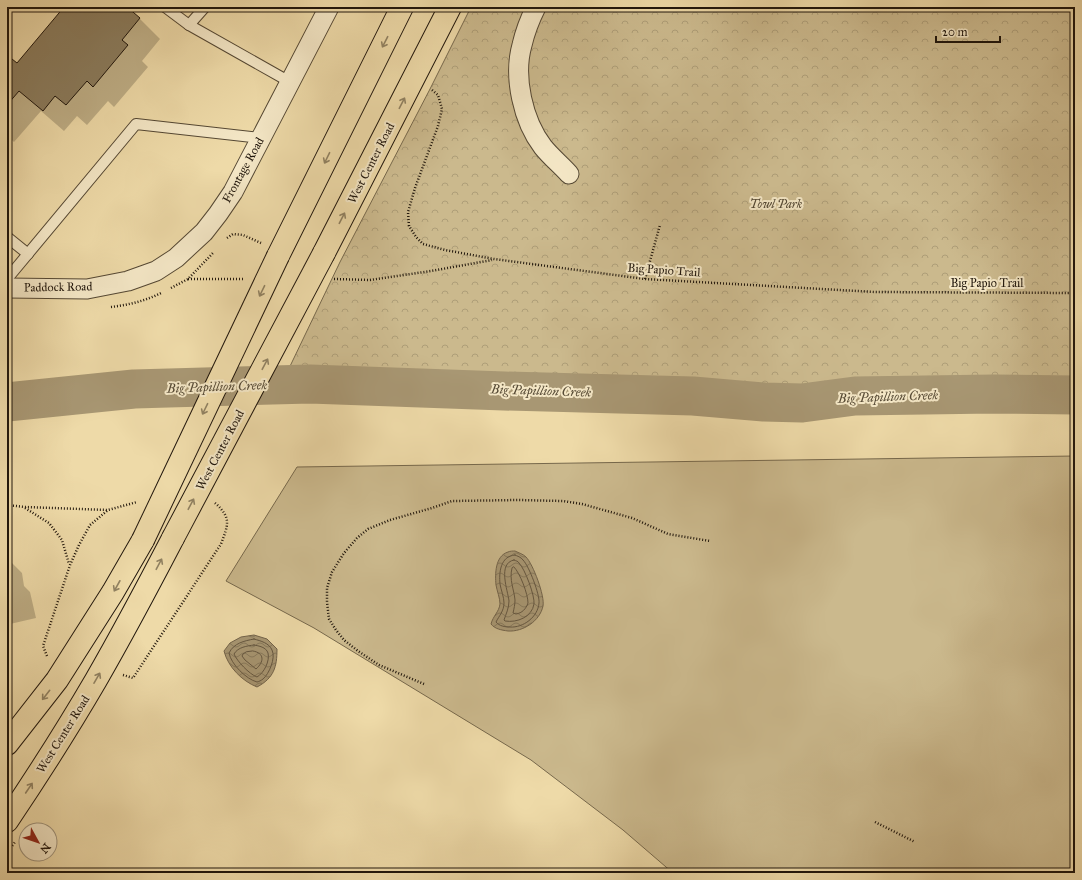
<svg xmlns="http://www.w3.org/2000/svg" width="1082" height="880" viewBox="0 0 1082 880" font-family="'IM FELL Great Primer',serif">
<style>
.green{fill:#cbb98d;stroke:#76684c}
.park{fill:url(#park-crowns);stroke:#76684c}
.water{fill:url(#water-waves);stroke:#72634a}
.shadow{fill:#0003}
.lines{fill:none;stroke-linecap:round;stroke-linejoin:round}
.shore{stroke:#645640;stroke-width:1}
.river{stroke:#a89773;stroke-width:39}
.building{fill:#8b7c5d;stroke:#20160c}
.service-casing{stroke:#544733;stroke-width:12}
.minor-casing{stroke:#544733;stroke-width:21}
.primary-casing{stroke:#20160c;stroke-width:24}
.path{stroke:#20160c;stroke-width:2.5;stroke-dasharray:1 2;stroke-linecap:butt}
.service{stroke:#f4e7c6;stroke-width:10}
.minor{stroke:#f4e7c6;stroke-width:19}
.primary{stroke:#eedaa8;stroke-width:22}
.primary-bridge-casing{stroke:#20160c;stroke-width:24;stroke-linecap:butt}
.primary-bridge{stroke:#eedaa8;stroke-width:22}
.oneway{stroke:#918262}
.labels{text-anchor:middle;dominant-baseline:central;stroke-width:4;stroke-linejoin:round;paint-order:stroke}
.street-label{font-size:12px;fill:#20160c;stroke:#f4e7c6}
.park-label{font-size:12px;font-style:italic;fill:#534733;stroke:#f4e7c6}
.water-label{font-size:13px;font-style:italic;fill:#564a35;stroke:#f4e7c6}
</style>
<defs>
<pattern id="park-crowns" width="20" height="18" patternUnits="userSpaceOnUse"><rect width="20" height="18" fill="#cbb98d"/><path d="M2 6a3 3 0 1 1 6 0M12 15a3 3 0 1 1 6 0" fill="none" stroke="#ae9e78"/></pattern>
<pattern id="water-waves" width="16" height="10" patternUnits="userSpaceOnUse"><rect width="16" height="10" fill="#a89773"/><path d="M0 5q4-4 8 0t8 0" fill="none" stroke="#887a5d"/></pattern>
</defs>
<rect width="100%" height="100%" fill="#eedaa8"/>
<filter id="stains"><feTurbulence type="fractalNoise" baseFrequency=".005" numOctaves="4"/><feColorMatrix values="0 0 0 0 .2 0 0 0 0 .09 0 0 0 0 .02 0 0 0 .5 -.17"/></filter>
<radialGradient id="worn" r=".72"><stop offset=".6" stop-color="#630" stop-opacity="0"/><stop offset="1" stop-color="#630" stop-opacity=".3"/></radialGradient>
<polygon class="green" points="1075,456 1075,873 673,873 623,830 531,760 314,628 226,581 297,467"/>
<polygon class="park" points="471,7 1075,7 1075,395 994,394 855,396 802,403 764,402 693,396 504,391 310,384 281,385 340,262 430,89"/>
<g class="water">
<path d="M515 551C519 553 523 554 526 557 533 564 545 596 543 606 540 621 523 632 508 631 501 630 495 629 491 624 493 616 499 612 500 604 500 598 497 591 496 585 495 574 495 556 508 552 510 551 513 551 515 551Z"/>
<path d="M254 635 267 639 277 649C277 667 274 678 257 687 242 681 228 667 224 651L230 643 241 637Z"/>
</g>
<g class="shadow">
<polygon points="65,7 126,7 140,19 160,39 142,61 148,67 114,107 108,101 87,125 77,116 64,131 41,111 14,142 7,135 7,56 17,64"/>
<polygon points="7,558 22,573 24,586 30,592 36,618 10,624 7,621"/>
</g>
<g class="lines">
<g class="shore">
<path d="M515 555C517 556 521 557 523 560 529 566 540 595 539 603 538 617 523 628 510 627 505 627 499 626 496 622 499 616 504 611 504 603 504 597 501 590 500 584 499 573 500 556 515 555Z"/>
<path d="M514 560C516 561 518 561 519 563 525 569 535 596 534 604 532 617 517 623 505 621L504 620C506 614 509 608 509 601 508 591 497 563 514 560Z"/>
<path d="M514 567C520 573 528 594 528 603 526 609 522 613 516 614L513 613C514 609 515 604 515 600 514 589 509 580 512 568Z"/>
<path d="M254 639C261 641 269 643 272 650 276 658 269 674 263 679 262 680 258 682 257 682 246 679 231 664 229 653 234 643 244 641 254 639Z"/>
<path d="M254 645C259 646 266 647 268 653 270 661 264 673 257 677 249 674 237 661 234 654 238 647 247 646 254 645Z"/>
<path d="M253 651C265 653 264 662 256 669L245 660 242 656 243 654 246 652Z"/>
</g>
<polyline class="river" points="7,402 134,389 310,384 504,391 693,396 764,402 802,403 855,396 994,394 1075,395"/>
</g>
<polygon class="building" points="64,7 127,7 140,18 122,40 128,45 93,87 87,81 66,105 55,96 43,111 19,91 7,105 7,55 17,63"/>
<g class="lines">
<g class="service-casing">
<g id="service">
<polyline points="165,7 189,25"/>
<polyline points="205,7 189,25 290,82"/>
<polyline points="7,237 28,254"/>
<polyline points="7,279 136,124 261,138"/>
</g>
</g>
<g class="minor-casing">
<g id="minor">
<path d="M536 7C530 19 525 32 522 45 513 77 523 121 543 147 551 157 561 165 569 174"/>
<polyline points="7,288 87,289 128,281 156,271 176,258 204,232 218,214 233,192 329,7"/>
</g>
</g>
<g class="primary-casing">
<g id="primary">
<polyline points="324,253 450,7"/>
<polyline points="278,256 402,7"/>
<polyline points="7,744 57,680 113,592 143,540"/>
<path d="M7 821C38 775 68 728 96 680 123 633 148 586 173 538"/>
</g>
</g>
<g class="path">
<polyline points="432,90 438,95 442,109 438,126 415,188 408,212 409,226 416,237 423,244 445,250 494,259 645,279 875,292 1075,293"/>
<polyline points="227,238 233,234 243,235 261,243"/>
<polyline points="188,279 243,279"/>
<polyline points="334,279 370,280 431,271 492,260"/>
<polyline points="645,279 660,225"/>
<polyline points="171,288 188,279 213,253"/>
<path d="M111 307C128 305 145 301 161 293"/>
<polyline points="7,505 25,507 108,510 137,502"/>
<polyline points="25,508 49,523 62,540 69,564"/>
<polyline points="47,656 43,646 70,565 79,545 90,525 108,510"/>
<path d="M123 675 133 678 221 544C228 525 232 518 215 503"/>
<polyline points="424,684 379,665 358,651 344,640 336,630 329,619 327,602 327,588 332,572 344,553 357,538 368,529 390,520 432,508 452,501 518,500 563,501 582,504 632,518 668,534 710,541"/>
<polyline points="875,822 915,842"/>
<polyline points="7,853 15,842"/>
</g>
<use href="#service" class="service"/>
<use href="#minor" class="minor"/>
<use href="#primary" class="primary"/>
<g class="primary-bridge-casing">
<g id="primary-bridge">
<polyline points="173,538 324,253"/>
<polyline points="143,540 278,256"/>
</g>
</g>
<use href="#primary-bridge" class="primary-bridge"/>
</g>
<defs><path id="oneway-shaft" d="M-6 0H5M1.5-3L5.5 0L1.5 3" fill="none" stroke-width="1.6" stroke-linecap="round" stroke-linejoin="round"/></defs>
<g class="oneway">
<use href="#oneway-shaft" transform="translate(385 42) rotate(117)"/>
<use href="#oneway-shaft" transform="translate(402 103) rotate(-63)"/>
<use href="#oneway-shaft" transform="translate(327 158) rotate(116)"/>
<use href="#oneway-shaft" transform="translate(342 218) rotate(-63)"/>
<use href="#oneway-shaft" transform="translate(262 291) rotate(116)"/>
<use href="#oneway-shaft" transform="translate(265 364) rotate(-62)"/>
<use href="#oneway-shaft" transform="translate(205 409) rotate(116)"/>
<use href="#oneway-shaft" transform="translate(191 504) rotate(-62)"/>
<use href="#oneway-shaft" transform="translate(159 564) rotate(-62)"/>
<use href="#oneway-shaft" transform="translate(117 586) rotate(119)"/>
<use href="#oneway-shaft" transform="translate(97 678) rotate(-60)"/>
<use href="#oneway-shaft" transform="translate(46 695) rotate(128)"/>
<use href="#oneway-shaft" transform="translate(29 788) rotate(-56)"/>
</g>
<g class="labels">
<g class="street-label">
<text transform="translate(371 163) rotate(-63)">West Center Road</text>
<text transform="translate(243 170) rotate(-61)">Frontage Road</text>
<text transform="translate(664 270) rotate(4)">Big Papio Trail</text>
<text x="987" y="283">Big Papio Trail</text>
<text transform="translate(58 287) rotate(-1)">Paddock Road</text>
<text transform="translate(220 450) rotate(-62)">West Center Road</text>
<text transform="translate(63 734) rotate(-58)">West Center Road</text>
</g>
<g class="park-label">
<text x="776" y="204">Towl Park</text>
</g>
<g class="water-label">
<text transform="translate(217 387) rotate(-2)">Big Papillion Creek</text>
<text transform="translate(541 391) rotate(2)">Big Papillion Creek</text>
<text transform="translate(888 397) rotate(-2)">Big Papillion Creek</text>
</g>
</g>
<rect width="1082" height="880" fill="none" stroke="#eedaa8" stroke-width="24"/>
<rect x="8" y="8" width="1066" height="864" fill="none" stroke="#20160c" stroke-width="2"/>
<rect x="12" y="12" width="1058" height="856" fill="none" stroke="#20160c"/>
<g transform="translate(38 842) rotate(130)"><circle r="19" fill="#f4e7c6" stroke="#9f937c"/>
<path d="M0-3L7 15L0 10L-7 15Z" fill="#8f2418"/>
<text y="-6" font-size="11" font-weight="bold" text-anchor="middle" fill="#20160c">N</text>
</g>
<path d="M936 36v6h64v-6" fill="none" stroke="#20160c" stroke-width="2"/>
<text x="942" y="36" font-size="12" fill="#20160c" stroke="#f4e7c6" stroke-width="3" paint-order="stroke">20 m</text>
<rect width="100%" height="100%" filter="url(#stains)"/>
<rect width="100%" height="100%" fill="url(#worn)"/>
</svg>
